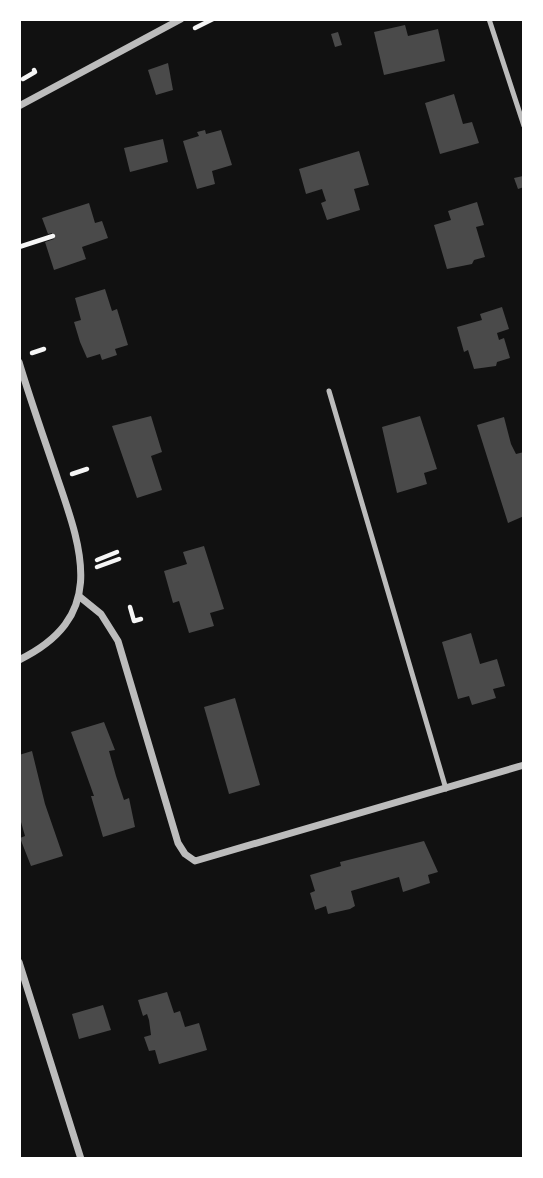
<svg xmlns="http://www.w3.org/2000/svg" width="543" height="1178" viewBox="0 0 543 1178" font-family="Manrope,sans-serif">
<style>
.building{fill:#4a4a4a}
.lines{fill:none;stroke-linecap:round;stroke-linejoin:round}
.path{stroke:#f5f5f5;stroke-width:4.5}
.service{stroke:#bcbcbc;stroke-width:5}
.minor{stroke:#bcbcbc;stroke-width:7}
</style>
<rect width="100%" height="100%" fill="#111"/>
<g class="building">
<polygon points="405,25 408,36 438,29 445,61 384,75 374,32"/>
<polygon points="338,32 342,45 335,47 331,34"/>
<polygon points="168,63 173,90 156,95 148,70"/>
<polygon points="454,94 463,124 472,122 479,143 440,154 425,103"/>
<polygon points="205,130 206,134 221,130 232,165 212,171 215,184 197,189 183,141 199,136 197,132"/>
<polygon points="163,139 168,162 130,172 124,148"/>
<polygon points="359,151 369,185 354,189 360,210 327,220 321,203 326,201 322,189 306,194 299,169"/>
<polygon points="523,176 524,187 518,189 514,178"/>
<polygon points="477,202 484,225 476,227 485,257 474,260 472,264 447,269 434,225 451,220 448,211"/>
<polygon points="89,203 95,223 102,221 108,238 82,247 86,259 54,270 45,242 54,239 52,233 48,234 42,218"/>
<polygon points="105,289 112,311 117,309 128,345 115,349 117,355 102,360 100,354 87,358 80,342 74,322 81,320 75,298"/>
<polygon points="502,307 509,329 497,333 499,340 504,338 510,358 497,362 496,366 474,369 468,350 464,352 457,327 482,320 480,314"/>
<polygon points="151,416 162,452 151,456 162,490 137,498 112,426"/>
<polygon points="420,416 437,469 424,473 427,484 397,493 382,427"/>
<polygon points="504,417 511,444 516,454 524,452 524,516 508,523 477,425"/>
<polygon points="204,546 224,609 210,613 214,626 189,633 179,601 173,603 164,571 187,564 183,552"/>
<polygon points="471,633 480,664 497,659 505,686 493,689 496,698 472,705 469,696 458,699 442,642"/>
<polygon points="235,698 260,785 229,794 204,707"/>
<polygon points="104,722 115,750 109,751 116,776 124,800 129,798 135,827 103,837 91,796 94,796 71,732"/>
<polygon points="32,751 45,804 63,856 31,866 20,838 25,836 19,815 19,755"/>
<polygon points="424,841 438,872 428,875 430,883 403,892 399,877 351,891 355,906 350,909 328,914 326,906 315,910 310,893 315,891 310,875 341,866 340,862"/>
<polygon points="167,992 174,1013 180,1011 185,1027 199,1023 207,1050 159,1064 155,1050 149,1051 144,1037 151,1035 149,1020 147,1014 143,1016 138,1000"/>
<polygon points="103,1005 111,1030 79,1039 72,1014"/>
</g>
<g class="lines">
<g class="path">
<polyline points="195,28 213,19"/>
<polyline points="23,79 35,72 34,70"/>
<polyline points="19,247 53,236"/>
<polyline points="32,353 44,349"/>
<polyline points="72,474 87,469"/>
<polyline points="97,560 117,552"/>
<polyline points="97,567 119,559"/>
<polyline points="130,607 134,621 141,619"/>
</g>
<g class="service">
<polyline points="489,19 524,126"/>
<polyline points="329,391 446,789"/>
</g>
<g class="minor">
<polyline points="19,106 181,19"/>
<path d="M19 362C31 402 45 441 58 480 84 555 105 618 19 660"/>
<polyline points="80,597 101,614 118,641 178,843 185,854 195,861 524,765"/>
<polyline points="19,962 81,1159"/>
</g>
</g>
<rect width="543" height="1178" fill="none" stroke="#ffffff" stroke-width="42"/>
</svg>
